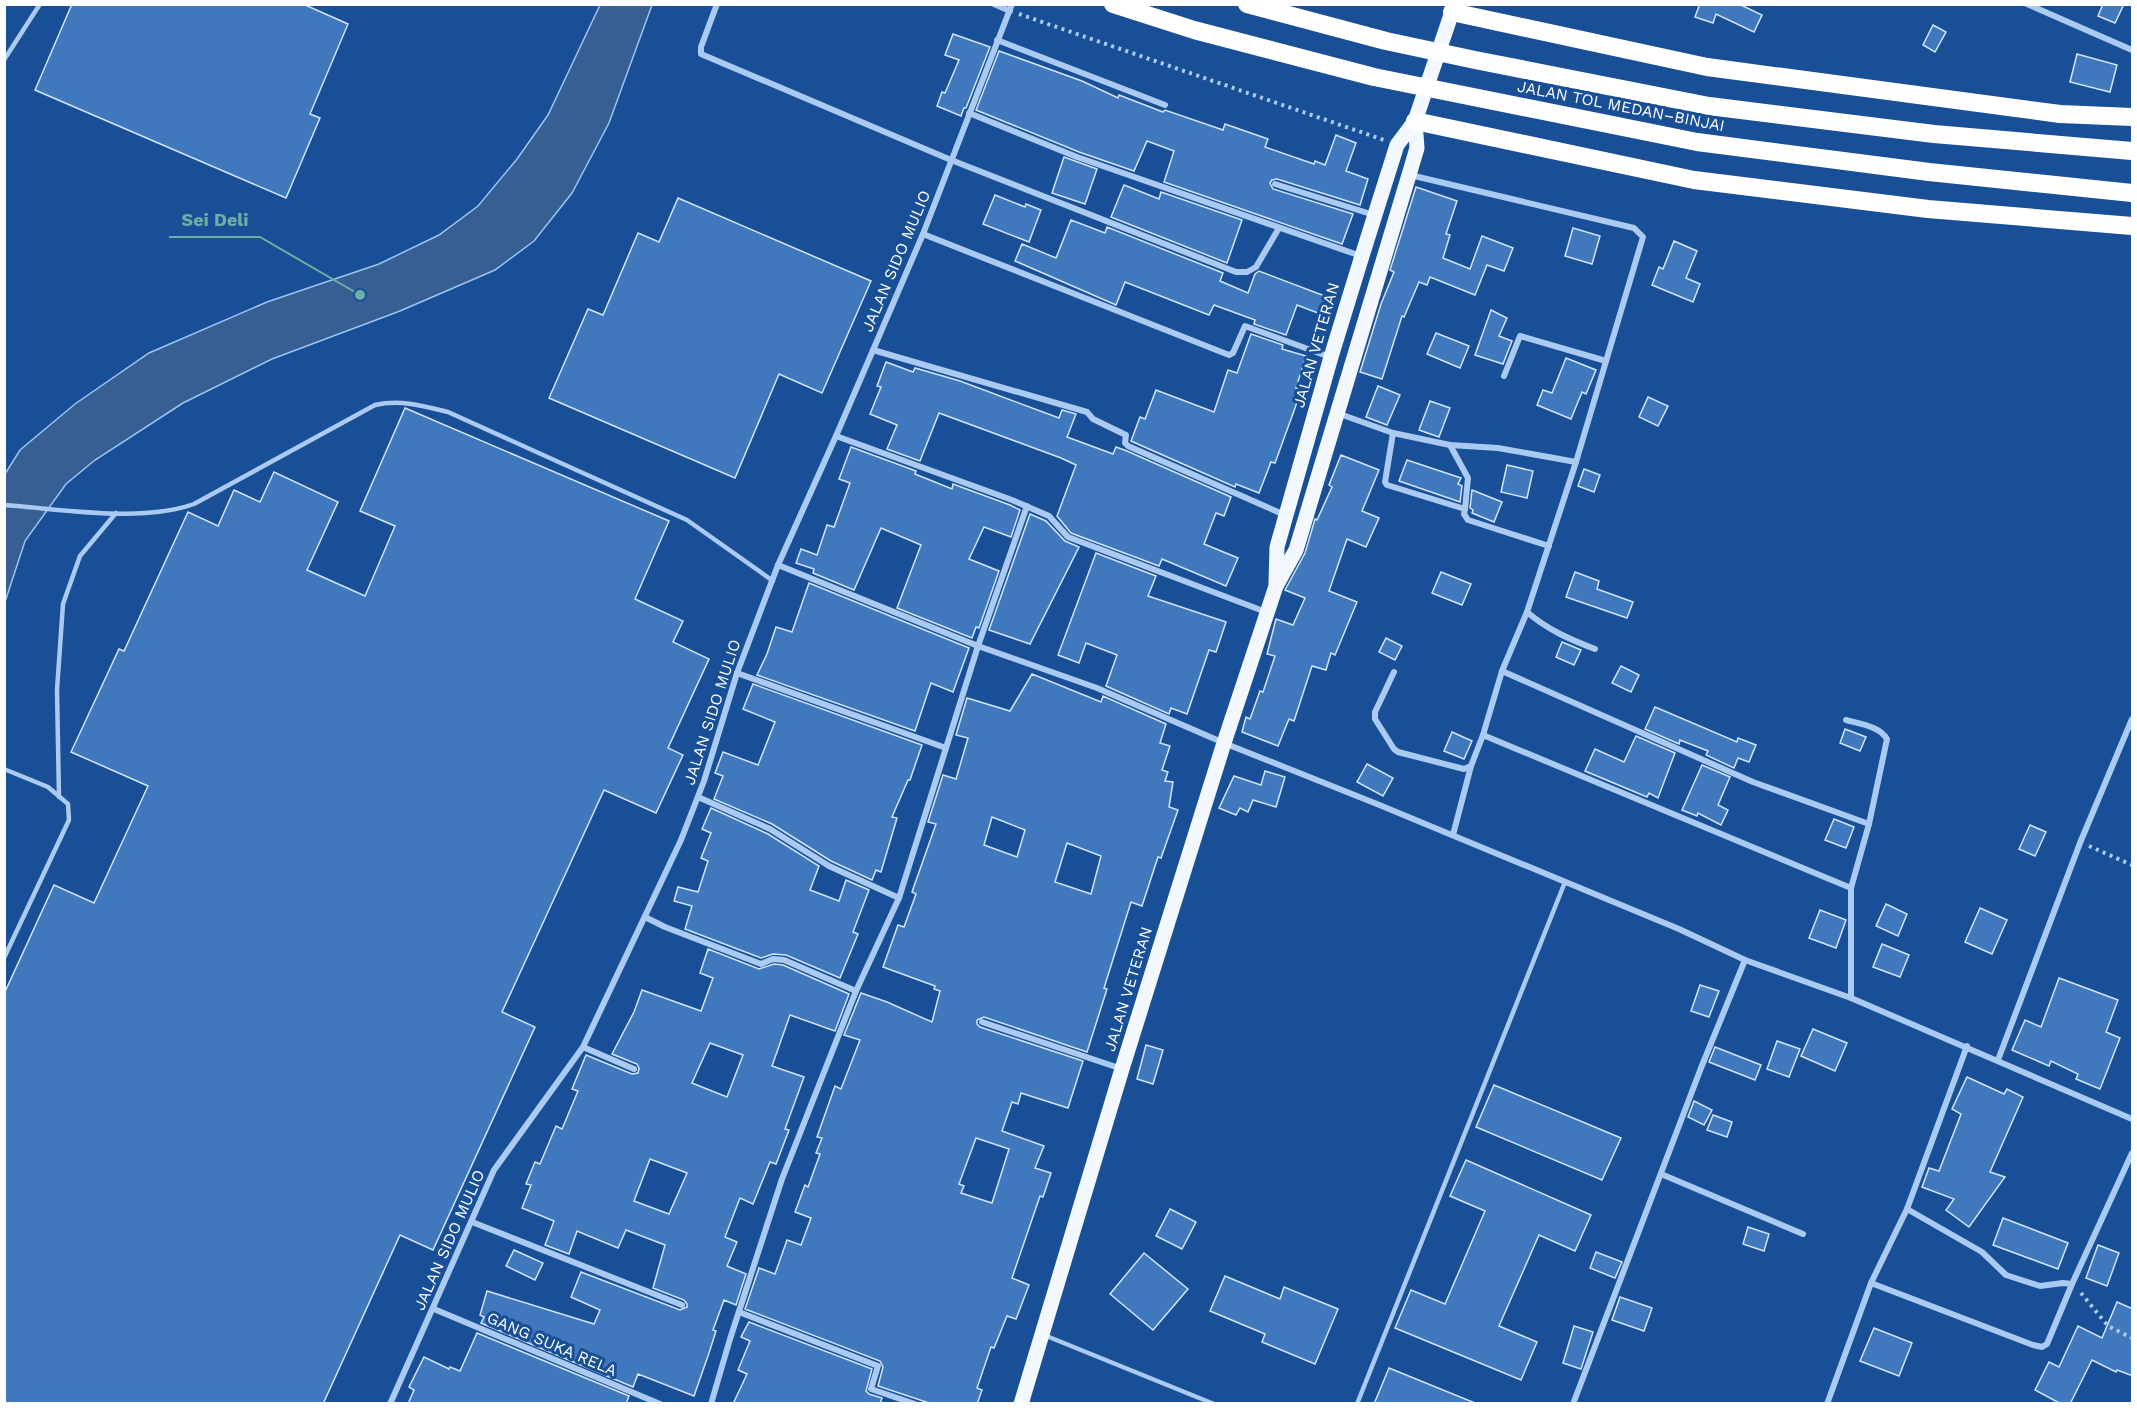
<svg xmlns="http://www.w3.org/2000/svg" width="2137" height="1408" viewBox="0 0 2137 1408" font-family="'Work Sans',sans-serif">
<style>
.water{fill:#375f93;stroke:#9cc5f3;stroke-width:1.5}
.building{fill:#4078bd;stroke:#d1e4fc;stroke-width:1.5;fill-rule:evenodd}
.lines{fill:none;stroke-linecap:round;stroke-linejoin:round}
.path{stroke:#aacaf1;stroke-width:4;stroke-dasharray:3 4.5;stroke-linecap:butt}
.lane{stroke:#aacaf1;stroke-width:4.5}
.street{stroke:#aacaf1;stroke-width:6}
.primary{stroke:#f3f8ff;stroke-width:15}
.highway{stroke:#fff;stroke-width:18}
.labels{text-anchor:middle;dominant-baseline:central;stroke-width:6;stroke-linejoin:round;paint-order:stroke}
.street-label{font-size:16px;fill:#fff;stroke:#184f96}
.leader{fill:none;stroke:#6fada8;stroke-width:2}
.callout-dot{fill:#6fada8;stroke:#184f96;stroke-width:2}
.callout-label{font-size:18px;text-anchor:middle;font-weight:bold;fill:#6fada8;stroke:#184f96;stroke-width:6;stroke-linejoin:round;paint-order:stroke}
</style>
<rect width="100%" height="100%" fill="#184f96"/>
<polygon class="water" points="600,5 652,5 609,123 572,193 534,241 495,270 400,311 272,359 183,403 95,460 66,484 25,541 5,602 5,474 20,450 75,404 149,353 267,302 379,264 439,235 478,206 517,159 548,115"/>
<g class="building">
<polygon points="72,4 303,4 348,24 310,114 320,118 286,198 35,90"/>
<polygon points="1695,4 1739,4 1762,15 1754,32 1716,14 1713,23 1695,17 1699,6"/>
<polygon points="2103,4 2124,4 2115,23 2098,16"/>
<polygon points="1933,25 1946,32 1935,52 1923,45"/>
<polygon points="953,34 990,47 966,108 964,108 961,116 937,106 942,92 945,93 959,60 945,55"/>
<polygon points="999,51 1082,81 1118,98 1119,95 1163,112 1165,110 1223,130 1225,124 1268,139 1265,147 1314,164 1315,161 1325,165 1336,135 1356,143 1346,171 1368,179 1360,205 1277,179 1272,180 1270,183 1273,189 1353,214 1342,244 1164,182 1174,151 1147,141 1134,171 1079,152 976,110"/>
<polygon points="2077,54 2117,65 2110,92 2070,82"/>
<polygon points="1064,157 1097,169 1085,204 1052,193"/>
<polygon points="1124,185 1159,199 1161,192 1242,220 1227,263 1111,217"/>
<polygon points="1416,187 1457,201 1446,234 1450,235 1443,258 1470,269 1482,236 1513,248 1504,271 1487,265 1475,295 1430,277 1427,285 1419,282 1404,317 1402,316 1382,379 1360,372 1381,304 1394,272 1390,270"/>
<polygon points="995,195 1025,207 1026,204 1041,210 1029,242 983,224"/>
<polygon points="678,198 871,281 822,393 779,374 735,478 549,398 588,309 603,315 638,233 659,242"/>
<polygon points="1071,220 1105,233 1107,227 1223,273 1220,281 1248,293 1255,274 1259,271 1330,298 1323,315 1297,305 1286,335 1254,324 1255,320 1214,305 1209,315 1125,282 1116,305 1015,261 1022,244 1056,258"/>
<polygon points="1573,228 1600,236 1592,264 1565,256"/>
<polygon points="1674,241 1697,251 1686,278 1700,284 1693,302 1652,285 1659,267 1663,269"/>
<polygon points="1491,310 1507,318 1499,336 1512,341 1503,364 1475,355"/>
<polygon points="1436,333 1469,346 1460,368 1427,354"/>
<polygon points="1251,334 1283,345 1282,349 1306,356 1296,388 1301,390 1295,408 1275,463 1271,462 1259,493 1236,484 1235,487 1131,441 1140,417 1145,419 1156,390 1214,412 1228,370 1237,373"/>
<polygon points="1566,358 1596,370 1586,394 1582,392 1571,419 1537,405 1543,390 1552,393"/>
<polygon points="886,362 913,372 915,368 960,381 1059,418 1062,410 1076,414 1067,437 1113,454 1116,447 1127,451 1231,497 1224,516 1216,513 1204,544 1238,558 1226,586 1162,559 1159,566 1071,533 1057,516 1076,465 1061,458 939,413 920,461 887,449 897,425 870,414 881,387 877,386"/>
<polygon points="1378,386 1400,395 1387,425 1366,417"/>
<polygon points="1648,397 1668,406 1658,426 1639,417"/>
<polygon points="1430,401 1450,408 1439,437 1419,430"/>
<polygon points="405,408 669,521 635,599 683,621 673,642 709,659 668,748 683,755 656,813 604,790 502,1012 535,1027 433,1250 400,1235 323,1404 4,1404 4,994 54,885 94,903 148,786 71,752 119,649 124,651 188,512 218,526 234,490 260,502 274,472 338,502 307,570 365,596 395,526 360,511"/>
<polygon points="851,447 916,471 915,474 952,489 953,484 1010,505 1020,510 1011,537 984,527 969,559 999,571 979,628 976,627 972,638 897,608 921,545 881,528 854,590 813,573 814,569 796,563 801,549 817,555 827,525 834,527 850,483 839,479"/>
<polygon points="1341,455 1379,470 1362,511 1379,518 1366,547 1347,539 1329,591 1357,602 1335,655 1331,653 1326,670 1312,666 1294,721 1289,719 1278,746 1242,732 1246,717 1250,719 1260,691 1263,692 1275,656 1267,654 1276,619 1293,625 1305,598 1285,590 1305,553 1315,519 1317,520 1332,487 1329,485"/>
<polygon points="1407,460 1461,478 1458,484 1462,486 1460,502 1399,481"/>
<polygon points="1507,465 1533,471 1527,498 1501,492"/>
<polygon points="1584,469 1600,475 1594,492 1578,486"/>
<polygon points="1472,490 1502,502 1494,522 1472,513 1473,510 1470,508"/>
<polygon points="1030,514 1046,521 1065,541 1079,547 1030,644 989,630"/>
<polygon points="1096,553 1156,576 1148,596 1226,622 1216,652 1209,650 1187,714 1171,708 1169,714 1106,686 1117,655 1086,643 1079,663 1058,655"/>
<polygon points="1441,572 1471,584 1462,605 1432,593"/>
<polygon points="1575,572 1599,581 1597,589 1633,602 1627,618 1566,597"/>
<polygon points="809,583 969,648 953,692 931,683 915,731 757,675 767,654 776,627 792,632"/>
<polygon points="1386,638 1402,646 1395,660 1379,652"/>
<polygon points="1562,642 1581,650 1574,665 1556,657"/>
<polygon points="1621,666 1639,675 1631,692 1612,683"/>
<path d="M1032 674 1101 702 1103 696 1166 724 1160 743 1170 746 1162 770 1168 772 1165 781 1173 782 1169 807 1178 810 1161 858 1158 857 1142 906 1131 902 1104 988 1107 989 1087 1052 984 1017 977 1020V1024L980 1027 1083 1061 1068 1108 1021 1093 1018 1104 1012 1102 1002 1131 1044 1146 1035 1168 1051 1173 1043 1197 1040 1196 1012 1278 1029 1285 1016 1319 1007 1316 994 1348 991 1347 977 1388 982 1390 977 1404H932L878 1386 883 1367 880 1361 745 1309 759 1268 775 1274 787 1240 801 1245 811 1218 795 1212 805 1185 808 1187 820 1154 816 1153 822 1138 817 1137 835 1086 841 1089 860 1040 844 1035 861 993 887 1002 932 1022 940 991 934 989 935 986 883 967 898 925 904 927 916 894 912 892 936 824 928 822 943 775 956 779 968 738 956 735 967 698 1010 711ZM992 817 1025 830 1017 857 984 845ZM1067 843 1101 856 1091 894 1055 882ZM976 1138 1009 1149 992 1203 961 1193 964 1186 959 1184Z"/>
<polygon points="753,684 922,745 910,780 908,780 892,817 897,818 881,872 876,870 872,880 831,861 772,824 714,799 723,776 715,773 723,752 758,765 775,722 743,709"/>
<polygon points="1655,707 1737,742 1738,738 1756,745 1749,762 1738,758 1734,768 1706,755 1708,751 1680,740 1679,744 1645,729"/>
<polygon points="1845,729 1866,737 1860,751 1840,743"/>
<polygon points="1452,732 1472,741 1464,759 1444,751"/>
<polygon points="1636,736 1675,753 1658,798 1649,793 1647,797 1585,771 1595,749 1624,762"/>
<polygon points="1367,764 1393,778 1383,796 1357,782"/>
<polygon points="1702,765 1730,777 1718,805 1728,810 1721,825 1698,813 1697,816 1682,810"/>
<polygon points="1265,771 1285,777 1276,807 1253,800 1248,812 1240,808 1236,815 1219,808 1234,776 1261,785"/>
<polygon points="711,808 768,834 819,866 810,890 839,901 846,880 869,890 853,932 858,934 840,978 786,955 773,954 761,958 685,929 692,906 674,901 678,887 698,892 708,861 701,858 711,833 702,829"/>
<polygon points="1834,819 1854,827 1846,848 1825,840"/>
<polygon points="2030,825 2046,832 2035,856 2019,849"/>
<polygon points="1886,904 1907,914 1898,936 1876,926"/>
<polygon points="1980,908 2007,920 1992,954 1965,942"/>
<polygon points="1820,910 1846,920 1836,948 1809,938"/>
<polygon points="1882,944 1909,955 1900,977 1873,967"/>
<path d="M708 949 759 969 774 964 783 965 849 994 835 1031 790 1015 772 1066 804 1077 785 1129 789 1130 776 1164 770 1162 753 1204 740 1198 725 1237 737 1242 727 1266 746 1274 736 1305 724 1300 713 1330 716 1331 709 1353 694 1396 638 1374 633 1387 481 1323 484 1317 480 1315 487 1291 594 1324 600 1310 571 1297 581 1272 680 1310 687 1307V1304L684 1300 653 1288 665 1245 626 1230 618 1248 577 1231 569 1254 545 1245 554 1221 522 1208 531 1185 526 1184 535 1162 540 1164 556 1126 562 1129 578 1091 572 1089 586 1055 632 1074 638 1073 639 1068 637 1064 612 1054 634 1012 642 990 701 1011 713 978 700 973ZM710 1043 743 1055 727 1097 692 1083ZM650 1159 687 1173 669 1214 634 1201Z"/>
<polygon points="2059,978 2118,1000 2106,1032 2120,1038 2100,1089 2076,1079 2078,1074 2051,1061 2049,1066 2012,1050 2025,1020 2041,1027"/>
<polygon points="1700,985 1719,991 1709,1017 1691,1011"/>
<polygon points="1813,1029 1847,1043 1835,1071 1801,1056"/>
<polygon points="1777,1041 1800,1049 1789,1077 1767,1069"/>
<polygon points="1146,1045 1163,1050 1153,1084 1137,1079"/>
<polygon points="1715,1047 1761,1065 1755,1080 1709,1062"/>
<polygon points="1967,1077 2004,1094 2007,1089 2023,1097 1990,1172 2005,1177 1969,1227 1946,1210 1954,1199 1922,1187 1929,1168 1939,1171 1961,1114 1952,1109"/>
<polygon points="1494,1085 1621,1138 1602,1180 1476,1127"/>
<polygon points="1694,1101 1712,1110 1704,1125 1688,1117"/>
<polygon points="1713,1115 1732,1122 1727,1137 1707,1130"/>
<polygon points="1466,1160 1591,1215 1575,1251 1539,1235 1499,1326 1537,1342 1521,1380 1395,1328 1411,1290 1445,1304 1485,1211 1450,1196"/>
<polygon points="1170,1209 1196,1222 1182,1249 1156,1236"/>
<polygon points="2003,1218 2068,1243 2058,1269 1993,1245"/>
<polygon points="1748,1227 1769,1234 1764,1251 1743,1244"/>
<polygon points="2098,1245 2119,1253 2107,1286 2086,1278"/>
<polygon points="514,1250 543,1263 535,1280 506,1266"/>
<polygon points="1596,1252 1622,1262 1615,1278 1590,1268"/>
<polygon points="1144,1253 1188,1289 1153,1330 1110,1294"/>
<polygon points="1225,1276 1280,1299 1284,1287 1338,1309 1315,1364 1262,1342 1265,1334 1210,1311"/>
<polygon points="1620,1297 1652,1308 1644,1331 1612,1320"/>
<polygon points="2117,1302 2133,1309 2133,1376 2117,1370 2116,1372 2092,1360 2070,1404 2061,1404 2035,1390 2049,1362 2059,1367 2078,1326 2102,1338"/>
<polygon points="749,1322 872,1369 866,1391 869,1394 882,1398 880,1404 733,1404 747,1374 738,1370 750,1341 741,1337"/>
<polygon points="1574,1326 1593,1332 1581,1369 1563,1363"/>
<polygon points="1874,1328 1912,1343 1899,1376 1860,1361"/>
<polygon points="477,1333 629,1396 626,1404 408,1404 414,1390 409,1387 424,1357 449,1369 450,1367 460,1371"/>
<polygon points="1389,1368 1475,1403 1475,1404 1374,1404"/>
</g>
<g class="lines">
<g class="path">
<polyline points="1019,14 1384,140"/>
<polyline points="2089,846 2132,865"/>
<polyline points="2081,1293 2108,1326 2132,1338"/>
</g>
<g class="lane">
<polyline points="4,60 40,4"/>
<path d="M4 505C62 509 140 523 194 504L375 405C400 399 424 406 448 412L687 520 773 581"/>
<polyline points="4,769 48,787 68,804 69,820 4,958"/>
<polyline points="59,797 57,690 63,604 80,556 116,513"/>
<polyline points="1044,1335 1214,1404"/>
<polyline points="1357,1404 1565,882"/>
</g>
<g class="street">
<polyline points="717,4 701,47 701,54 951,160 1236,272 1247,272 1256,267 1279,228"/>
<polyline points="994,4 1010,11"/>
<polyline points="2027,4 2132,50"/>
<polyline points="997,40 1165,105"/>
<polyline points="969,113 1077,157 1361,256"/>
<path d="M1410 175 1634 228 1643 237 1576 462 1527 612C1548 630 1569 639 1595 649"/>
<polyline points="1275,184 1374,215"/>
<polyline points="923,234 1229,355 1233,353 1245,326 1330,357"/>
<polyline points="873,350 1087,412 1093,419 1126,435 1125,443 1128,446 1285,515"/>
<polyline points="1504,376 1520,336 1606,361"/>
<polyline points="1337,413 1393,433 1450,445 1498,448 1576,462"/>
<polyline points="1393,433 1385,482 1387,485 1465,509 1464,514 1468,520 1549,546"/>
<polyline points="836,436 1012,500 1049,516 1068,537 1266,612"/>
<polyline points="1450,445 1468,478 1465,509"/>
<polyline points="778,565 978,646 1097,688 1224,743 1377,804 1679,929 1745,960 1851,998 2132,1119"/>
<polyline points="1502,671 1527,612"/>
<polyline points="1394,672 1375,712 1375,719 1394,749 1398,752 1464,769 1471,766 1483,735 1502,671 1753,782 1869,824"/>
<polyline points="737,673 946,748"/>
<path d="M1846 720C1860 724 1879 726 1887 739L1869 824 1851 888V998"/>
<polyline points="1483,735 1851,888"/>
<polyline points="698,797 770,829 829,866 899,898"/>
<polyline points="1453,835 1471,766"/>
<polyline points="645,917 665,927 761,964 773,959 784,960 856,991"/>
<polyline points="982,1022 1122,1069"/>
<polyline points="583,1047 634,1069"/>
<polyline points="1998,1060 2080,843 2132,719"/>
<polyline points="1661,1174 1803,1234"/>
<polyline points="1907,1209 1982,1252 2006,1275 2040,1286 2063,1283 2072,1284"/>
<polyline points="472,1222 682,1305"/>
<polyline points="1871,1283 2033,1345 2042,1347 2047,1344 2072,1284 2132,1153"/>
<polyline points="434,1309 660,1404"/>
<polyline points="739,1312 878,1366 871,1389 915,1404"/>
<polyline points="390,1404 494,1170 583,1047 681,840 704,781 737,673 778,565 836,436 923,234 1012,4"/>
<polyline points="711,1404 730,1339 782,1179 856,991 899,898 978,646 1027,506"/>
<polyline points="1573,1404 1701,1068 1745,960"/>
<polyline points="1827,1404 1871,1283 1907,1209 1967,1046"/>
</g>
<g class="primary">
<polyline points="1276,583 1277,547 1331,357 1362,256 1397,145 1415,121 1452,12 1458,4"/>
<polyline points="1021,1404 1122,1069 1224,743 1276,586 1296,550 1409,175 1417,148 1415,121"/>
</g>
<g class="highway">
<polyline points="1113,4 1194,30 1374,77 1697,142 1929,172 2132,193"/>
<polyline points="1247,4 1386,41 1475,60 1709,106 1934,134 2132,151"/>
<polyline points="1452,12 1707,67 2060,114 2132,117"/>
<polyline points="1415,121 1694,180 1928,209 2132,226"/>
</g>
</g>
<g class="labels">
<g class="street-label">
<text transform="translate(1621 106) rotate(11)">JALAN TOL MEDAN–BINJAI</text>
<text transform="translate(896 261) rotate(-67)">JALAN SIDO MULIO</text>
<text transform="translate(1316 345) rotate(-74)">JALAN VETERAN</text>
<text transform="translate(712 712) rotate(-72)">JALAN SIDO MULIO</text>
<text transform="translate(1128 989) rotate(-73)">JALAN VETERAN</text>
<text transform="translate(449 1240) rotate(-66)">JALAN SIDO MULIO</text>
<text transform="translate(552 1344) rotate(23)">GANG SUKA RELA</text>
</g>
</g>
<path class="leader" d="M360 295L260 237H169"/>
<circle class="callout-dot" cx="360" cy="295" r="6"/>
<g class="callout-label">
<text x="215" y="226">Sei Deli</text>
</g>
<rect width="2137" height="1408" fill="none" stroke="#ffffff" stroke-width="12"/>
</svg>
